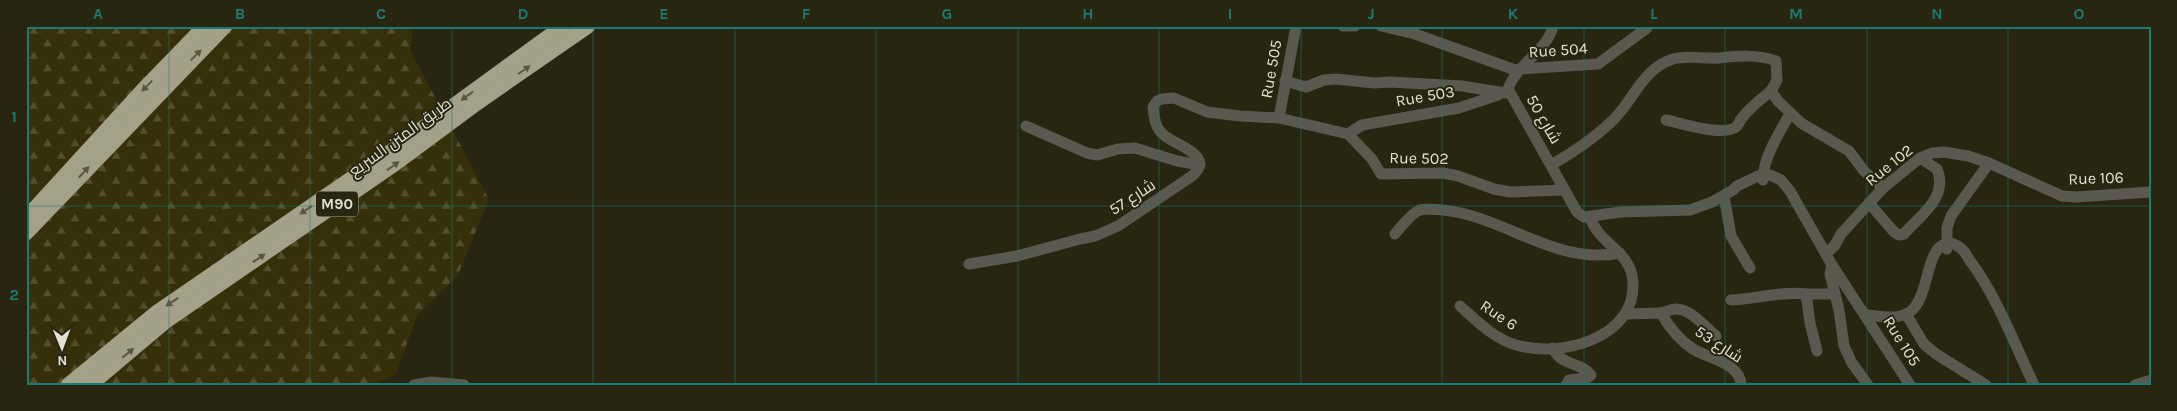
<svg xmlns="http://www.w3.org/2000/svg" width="2177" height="411" viewBox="0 0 2177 411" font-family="Karla,Cairo,sans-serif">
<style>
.forest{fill:url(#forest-firs)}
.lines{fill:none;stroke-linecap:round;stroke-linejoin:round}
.minor{stroke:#5a594f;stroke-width:11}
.highway{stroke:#a4a18a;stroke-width:15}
.oneway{fill:#5a5741}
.grid{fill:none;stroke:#1a7b73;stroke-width:1;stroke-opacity:0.55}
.labels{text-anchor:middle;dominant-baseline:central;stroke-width:4;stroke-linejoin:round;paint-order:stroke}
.shield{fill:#282511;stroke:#aaa899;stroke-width:1}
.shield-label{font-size:15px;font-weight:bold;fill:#e1e0d3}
.street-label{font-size:16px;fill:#e1e0d3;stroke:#282511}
.neatline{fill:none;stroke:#1a7b73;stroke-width:2}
.grid-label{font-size:16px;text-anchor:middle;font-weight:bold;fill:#1a7b73}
</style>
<defs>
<pattern id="forest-firs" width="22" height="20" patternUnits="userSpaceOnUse" patternTransform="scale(1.25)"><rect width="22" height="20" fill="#36300a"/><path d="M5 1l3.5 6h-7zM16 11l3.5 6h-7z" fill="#534e2d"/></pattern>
</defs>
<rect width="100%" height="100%" fill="#282511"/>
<polygon class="forest" points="26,26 413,26 410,50 489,199 458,275 417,316 396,374 372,385 26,385"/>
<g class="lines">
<g class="minor">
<polyline points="1343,26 1355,26"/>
<polyline points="1381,26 1415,34 1518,71"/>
<path d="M1553 26C1548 50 1517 64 1508 89L1577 212 1584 217 1621 212 1690 210 1712 202 1733 190 1737 186 1758 176 1770 175 1781 180 1790 191 1832 265 1910 385"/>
<polyline points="1519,69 1598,64 1647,28"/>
<polyline points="1285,81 1306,87 1324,80 1336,79 1374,83 1390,82 1462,86 1505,93"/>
<polyline points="1279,118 1296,26"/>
<path d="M1666 120C1681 123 1723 137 1736 127 1739 125 1739 121 1742 118 1750 107 1761 99 1771 91"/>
<polyline points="1026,126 1087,153 1097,155 1118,149 1135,148 1177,161 1200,165"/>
<polyline points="1348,134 1362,125 1459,108 1498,95"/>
<path d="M1551 165C1572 153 1592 140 1610 123 1633 103 1641 69 1673 59 1688 55 1704 59 1719 58 1737 56 1758 54 1776 61L1777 80 1771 91 1778 101 1801 123 1849 151 1864 171 1883 188"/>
<path d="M1763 180C1763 158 1779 133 1790 114"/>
<polyline points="1724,196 1731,236 1750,268"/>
<path d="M1869 203 1894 232 1899 235 1904 234C1919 216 1949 198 1937 169L1920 158"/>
<path d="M1395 234C1401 227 1410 214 1420 210 1426 208 1436 210 1443 210 1504 216 1556 266 1620 253"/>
<polyline points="1947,249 1947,228 1951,216 1989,163"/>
<polyline points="1826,254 1835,245 1841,234 1883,188 1920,158 1932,153 1944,152 1968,156 1989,163 2062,196 2076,197 2151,192"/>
<path d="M969 264 1017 256 1080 239 1095 236 1118 226 1192 176C1216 155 1176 146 1164 135 1155 128 1154 117 1153 107L1157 101 1162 99 1174 98 1207 112 1240 116 1279 118 1348 134 1372 159 1381 174 1443 173 1458 176 1494 189 1510 192 1565 190"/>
<polyline points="1832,265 1830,274 1839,310 1844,346 1852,363 1868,385"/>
<path d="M1731 300C1756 299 1781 291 1806 294"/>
<path d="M1460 306C1477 321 1493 338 1516 345 1560 358 1636 339 1633 282 1631 250 1599 245 1590 217"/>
<path d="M1661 313C1666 312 1671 309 1676 309 1691 309 1705 327 1716 336"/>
<path d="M1625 314 1661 313C1669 327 1679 340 1693 349 1707 358 1741 363 1741 385"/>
<polyline points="1906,314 1924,344 1936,354 1986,385"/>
<path d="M1866 315C1881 316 1898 321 1911 311 1928 297 1926 257 1941 246 1947 242 1954 243 1959 247 1965 250 1967 257 1971 262 1998 299 2014 343 2034 385"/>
<path d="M1553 348C1559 365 1581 362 1591 375L1587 378 1569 380 1566 385"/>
<polyline points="1817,351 1810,323 1806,294 1835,294"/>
<polyline points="414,385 431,382 464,385"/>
<polyline points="2135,385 2151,380"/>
</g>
<g class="highway">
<polyline points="26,218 142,91 205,26"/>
<polyline points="26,233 225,26"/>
<polyline points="68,385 156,313 390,152 563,26"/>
<polyline points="90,385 166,321 396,163 477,103 588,26"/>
</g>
</g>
<defs><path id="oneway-solid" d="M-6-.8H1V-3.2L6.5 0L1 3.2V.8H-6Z" transform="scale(1.25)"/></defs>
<g class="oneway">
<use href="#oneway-solid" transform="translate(196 55) rotate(-46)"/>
<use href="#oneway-solid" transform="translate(524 70) rotate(-35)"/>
<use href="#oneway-solid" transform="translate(147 86) rotate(134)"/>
<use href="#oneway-solid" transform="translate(467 96) rotate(144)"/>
<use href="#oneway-solid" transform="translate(393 166) rotate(-35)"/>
<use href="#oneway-solid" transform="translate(84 172) rotate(-47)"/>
<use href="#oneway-solid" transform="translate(306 210) rotate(146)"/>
<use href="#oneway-solid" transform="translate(259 258) rotate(-34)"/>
<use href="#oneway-solid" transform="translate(172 302) rotate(146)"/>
<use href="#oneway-solid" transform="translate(128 353) rotate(-40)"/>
</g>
<path class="grid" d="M169 26V385M310 26V385M452 26V385M593 26V385M735 26V385M876 26V385M1018 26V385M1159 26V385M1301 26V385M1442 26V385M1584 26V385M1725 26V385M1867 26V385M2008 26V385M26 206H2151"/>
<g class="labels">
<rect class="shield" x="316" y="191.5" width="42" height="25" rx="4"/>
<g class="shield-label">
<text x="337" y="204">M90</text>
</g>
<g class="street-label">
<text transform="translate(1558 50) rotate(-4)">Rue 504</text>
<text transform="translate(1271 69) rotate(-80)">Rue 505</text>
<text transform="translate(1425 96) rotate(-10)">Rue 503</text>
<text transform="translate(1544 119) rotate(60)">شارع 50</text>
<text transform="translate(400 137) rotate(-36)">طريق المتن السريع</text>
<text transform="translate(1419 158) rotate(1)">Rue 502</text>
<text transform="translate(1889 165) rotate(-39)">Rue 102</text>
<text transform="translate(2096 178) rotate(-2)">Rue 106</text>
<text transform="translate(1132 197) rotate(-33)">شارع 57</text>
<text transform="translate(1499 315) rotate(34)">Rue 6</text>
<text transform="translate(1902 341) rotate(58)">Rue 105</text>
<text transform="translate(1719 344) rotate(33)">شارع 53</text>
</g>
</g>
<rect width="2177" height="411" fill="none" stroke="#282511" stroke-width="55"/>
<g transform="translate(62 348) rotate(179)" stroke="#282511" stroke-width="4" paint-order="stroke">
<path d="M0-4L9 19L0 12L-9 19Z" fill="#e1e0d3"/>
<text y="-8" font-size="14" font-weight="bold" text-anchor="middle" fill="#e1e0d3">N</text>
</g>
<rect x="28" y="28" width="2122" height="356" class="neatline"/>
<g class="grid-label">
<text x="98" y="19">A</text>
<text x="240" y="19">B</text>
<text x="381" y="19">C</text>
<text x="523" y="19">D</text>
<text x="664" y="19">E</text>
<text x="806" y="19">F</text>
<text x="947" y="19">G</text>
<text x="1088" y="19">H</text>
<text x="1230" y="19">I</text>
<text x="1371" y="19">J</text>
<text x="1513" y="19">K</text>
<text x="1654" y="19">L</text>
<text x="1796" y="19">M</text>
<text x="1937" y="19">N</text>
<text x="2079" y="19">O</text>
<text x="14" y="122">1</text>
<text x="14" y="300">2</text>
</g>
</svg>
